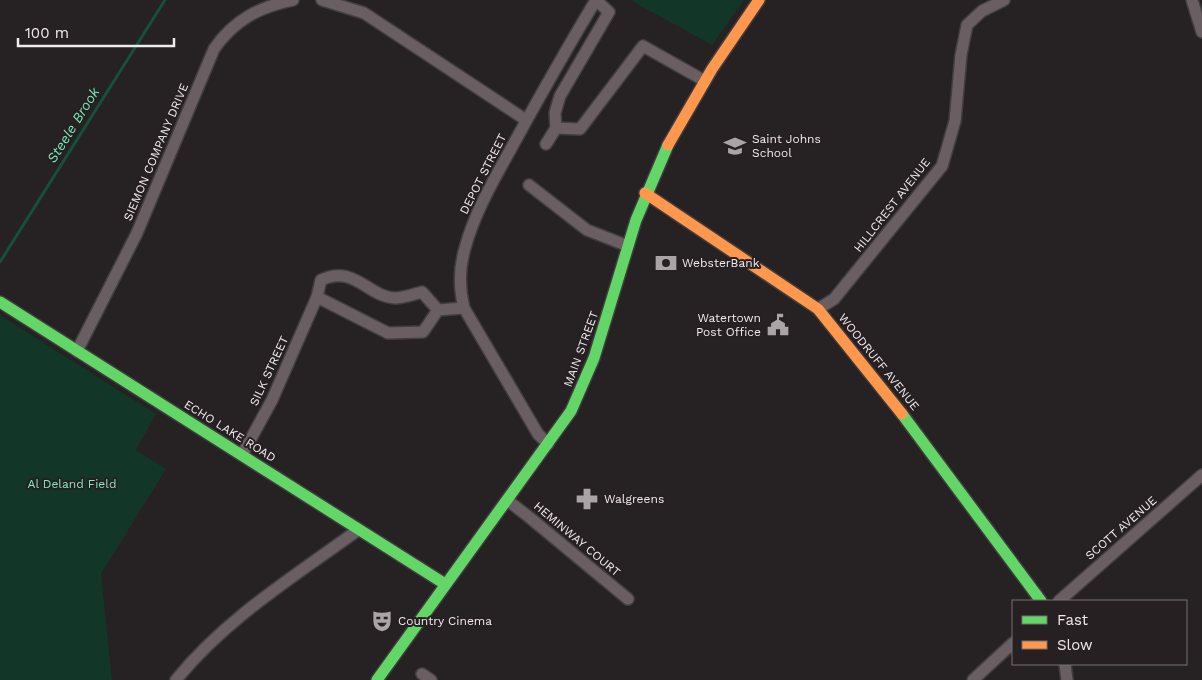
<svg xmlns="http://www.w3.org/2000/svg" width="1202" height="680" viewBox="0 0 1202 680" font-family="'Work Sans',sans-serif">
<style>
.green{fill:#123628}
.lines{fill:none;stroke-linecap:round;stroke-linejoin:round}
.stream{stroke:#14503b;stroke-width:3}
.street-casing{stroke:#413e3f;stroke-width:14}
.fast-casing{stroke:#413e3f;stroke-width:14}
.slow-casing{stroke:#413e3f;stroke-width:14}
.street{stroke:#695e61;stroke-width:11}
.fast{stroke:#63d668;stroke-width:11}
.slow{stroke:#ff974d;stroke-width:11}
.labels{text-anchor:middle;dominant-baseline:central;stroke-width:4;stroke-linejoin:round;paint-order:stroke}
.poi-label{font-size:12px;fill:#efeaeb;stroke:#272022;text-anchor:start}
.street-label{font-size:12px;fill:#efeaeb;stroke:#272022}
.park-label{font-size:12px;fill:#7beebe;stroke:#272022}
.water-label{font-size:14px;font-style:italic;fill:#75e8b8;stroke:#272022}
</style>
<rect width="100%" height="100%" fill="#262123"/>
<g class="green">
<polygon points="630,0 744,0 712,45"/>
<polygon points="0,315 156,414 136,450 166,469 101,574 112,680 0,680"/>
</g>
<g class="lines">
<polyline class="stream" points="0,262 165,0"/>
<g class="street-casing">
<g id="street">
<polyline points="322,0 364,13 526,120"/>
<polyline points="1192,0 1202,32"/>
<polyline points="556,128 580,129 643,46 705,81"/>
<polyline points="556,128 555,113 560,96 609,12 596,0"/>
<polyline points="546,144 556,128"/>
<polyline points="529,185 587,230 628,246"/>
<path d="M317 297 321 280C354 264 368 297 395 298 403 298 414 294 422 292L438 310"/>
<polyline points="818,309 834,299 942,166 955,121 961,55 967,25 982,11 1004,0"/>
<path d="M77 351 137 233 214 49C234 20 259 7 293 0"/>
<path d="M548 444 538 434 464 308C459 288 459 268 465 248 475 211 495 178 513 145 540 96 567 48 596 0"/>
<polyline points="242,455 272,400 317,297 388,333 423,332 438,310 464,308"/>
<polyline points="507,500 529,517 628,599"/>
<polyline points="1059,601 1202,475"/>
<polyline points="1065,664 1067,680"/>
<polyline points="422,674 431,680"/>
<path d="M176 680C226 618 295 576 358 530"/>
<polyline points="973,680 1013,643"/>
</g>
</g>
<g class="fast-casing">
<g id="fast">
<polyline points="0,302 445,584"/>
<polyline points="902,414 1041,601"/>
<polyline points="377,680 571,411 594,358 636,220 668,145"/>
</g>
</g>
<g class="slow-casing">
<g id="slow">
<polyline points="668,145 712,69 759,0"/>
<polyline points="645,193 818,309 902,414"/>
</g>
</g>
<use href="#street" class="street"/>
<use href="#fast" class="fast"/>
<use href="#slow" class="slow"/>
</g>
<defs>
<g id="school-bare" transform="scale(1.725)"><path d="M0-5L7-2L0 1L-7-2ZM-4 1L0 2.5L4 1V4Q0 6-4 4Z" fill="#a9a4a5" stroke="#272022" stroke-width="2.5" paint-order="stroke"/></g>
<g id="bank-bare" transform="scale(1.725)"><path d="M-6-4H6V4H-6ZM0-2.3a2.3 2.3 0 1 0 0 4.6a2.3 2.3 0 1 0 0-4.6Z" fill="#a9a4a5" stroke="#272022" stroke-width="2.5" paint-order="stroke"/></g>
<g id="civic-bare" transform="scale(1.725)"><path d="M-.6-6.5H3V-4.5H.6V-3L4-1V1h2V6H-6V1h2V-1L-.6-3ZM-1.2 2.5V6h2.4V2.5Z" fill="#a9a4a5" stroke="#272022" stroke-width="2.5" paint-order="stroke"/></g>
<g id="pharmacy-bare" transform="scale(1.725)"><path d="M-2-6h4v4h4v4h-4v4h-4v-4h-4v-4h4Z" fill="#a9a4a5" stroke="#272022" stroke-width="2.5" paint-order="stroke"/></g>
<g id="theatre-bare" transform="scale(1.725)"><path d="M-5-5.5Q0-4 5-5.5V0Q5 5 0 6Q-5 5-5 0ZM-3.3-2.5H-1v1.5H-3.3ZM1-2.5H3.3v1.5H1ZM-2.8 1Q0 5.5 2.8 1Z" fill="#a9a4a5" stroke="#272022" stroke-width="2.5" paint-order="stroke"/></g>
</defs>
<g fill-rule="evenodd">
<use href="#school-bare" x="735" y="146"/>
<use href="#bank-bare" x="666" y="263"/>
<use href="#civic-bare" x="778" y="325"/>
<use href="#pharmacy-bare" x="587" y="499"/>
<use href="#theatre-bare" x="382" y="621"/>
</g>
<g class="labels">
<g class="poi-label">
<text x="752" y="139">Saint Johns<tspan x="752" dy="14">School</tspan></text>
<text x="682" y="263">WebsterBank</text>
<text x="761" y="318" text-anchor="end">Watertown<tspan x="761" dy="14">Post Office</tspan></text>
<text x="604" y="499">Walgreens</text>
<text x="398" y="621">Country Cinema</text>
</g>
<g class="street-label">
<text transform="translate(156 152) rotate(-67)">SIEMON COMPANY DRIVE</text>
<text transform="translate(483 174) rotate(-63)">DEPOT STREET</text>
<text transform="translate(892 205) rotate(-52)">HILLCREST AVENUE</text>
<text transform="translate(581 349) rotate(-70)">MAIN STREET</text>
<text transform="translate(879 362) rotate(51)">WOODRUFF AVENUE</text>
<text transform="translate(269 371) rotate(-65)">SILK STREET</text>
<text transform="translate(230 431) rotate(32)">ECHO LAKE ROAD</text>
<text transform="translate(1121 528) rotate(-41)">SCOTT AVENUE</text>
<text transform="translate(577 539) rotate(40)">HEMINWAY COURT</text>
</g>
<g class="park-label">
<text x="72" y="484">Al Deland Field</text>
</g>
<g class="water-label">
<text transform="translate(73 125) rotate(-58)">Steele Brook</text>
</g>
</g>
<rect x="1012" y="600" width="175" height="65" fill="#272022" stroke="#777172"/>
<rect x="1022" y="616" width="25" height="8" fill="#63d668" stroke="#777172"/>
<text x="1057" y="625" font-size="15" fill="#efeaeb">Fast</text>
<rect x="1022" y="641" width="25" height="8" fill="#ff974d" stroke="#777172"/>
<text x="1057" y="650" font-size="15" fill="#efeaeb">Slow</text>
<path d="M18 38v8h156v-8" fill="none" stroke="#efeaeb" stroke-width="2.5"/>
<text x="25" y="38" font-size="15" fill="#efeaeb" stroke="#272022" stroke-width="4" paint-order="stroke">100 m</text>
</svg>
